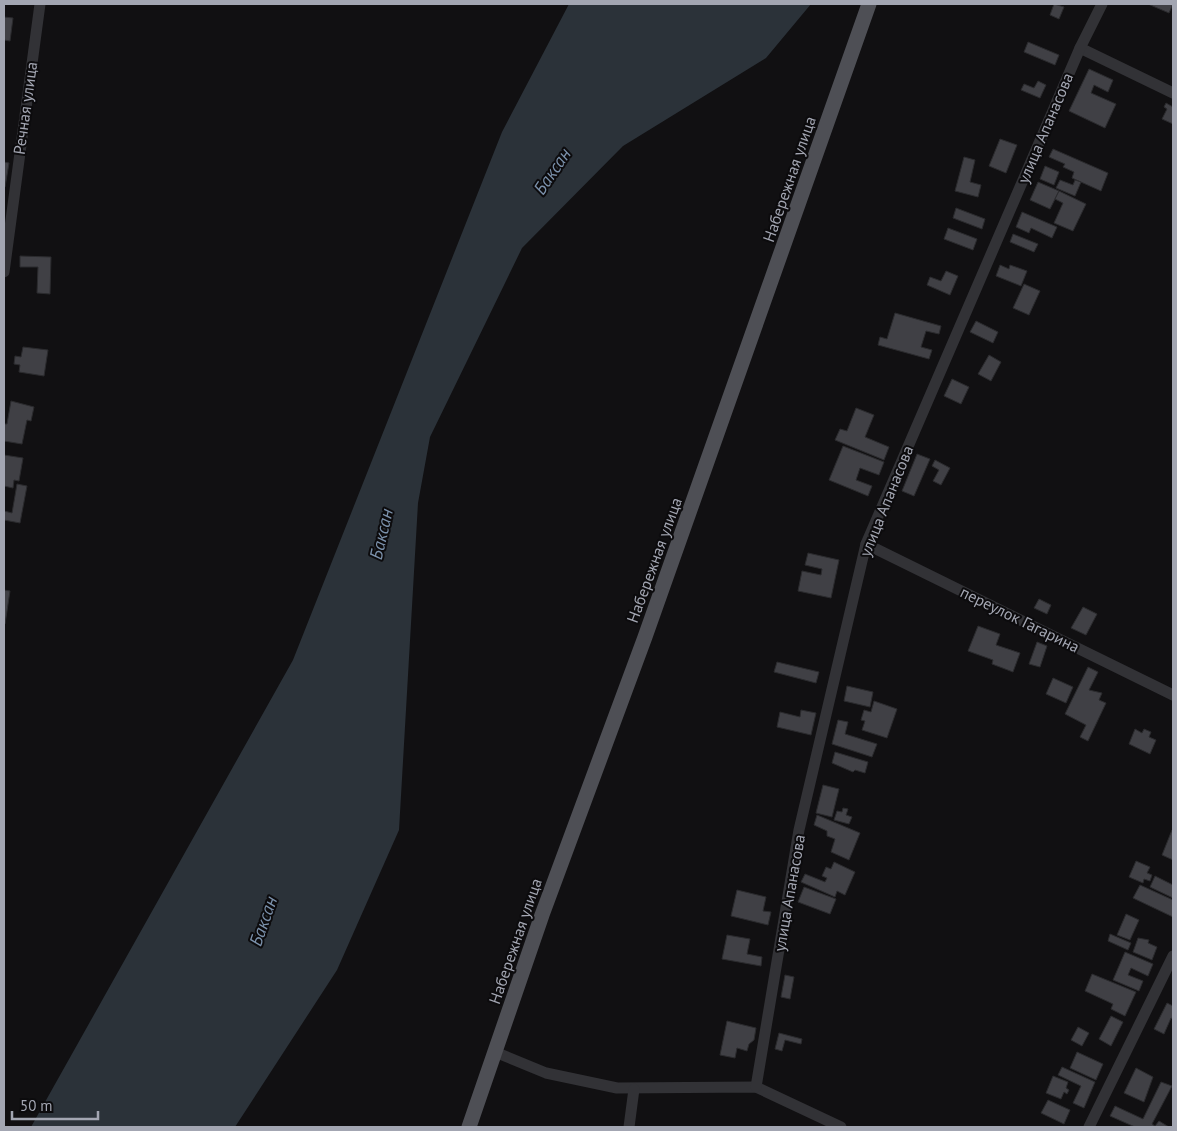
<svg xmlns="http://www.w3.org/2000/svg" width="1177" height="1131" viewBox="0 0 1177 1131" font-family="'PT Sans',sans-serif">
<style>
.water{fill:#2b3239}
.building{fill:#404045;stroke:#2b2b2e}
.lines{fill:none;stroke-linecap:round;stroke-linejoin:round}
.minor{stroke:#323236;stroke-width:11}
.major{stroke:#4e4f55;stroke-width:15}
.labels{text-anchor:middle;dominant-baseline:central;stroke-width:4;stroke-linejoin:round;paint-order:stroke}
.street-label{font-size:16px;fill:#a3a6b2;stroke:#0c0b0d}
.water-label{font-size:18px;font-style:italic;fill:#7b91ab;stroke:#0c0b0d}
</style>
<rect width="100%" height="100%" fill="#111012"/>
<polygon class="water" points="569,4 811,4 766,58 623,146 522,248 430,437 418,503 399,830 337,970 235,1127 31,1127 293,660 502,132"/>
<g class="building">
<polygon points="1054,4 1064,7 1059,19 1050,15"/>
<polygon points="1148,4 1173,4 1169,13"/>
<polygon points="4,17 13,18 10,41 4,40"/>
<polygon points="1028,42 1059,55 1055,65 1024,52"/>
<polygon points="1089,69 1113,80 1108,92 1094,85 1091,93 1116,104 1105,128 1069,111"/>
<polygon points="1038,81 1046,85 1040,98 1021,90 1024,84 1034,88"/>
<polygon points="1166,103 1173,107 1173,124 1162,119 1167,109 1164,107"/>
<polygon points="1000,139 1017,145 1006,173 989,166"/>
<polygon points="1053,149 1108,173 1101,191 1072,178 1074,172 1063,167 1065,164 1049,157"/>
<polygon points="964,157 975,160 970,182 981,185 978,197 955,191"/>
<polygon points="4,162 9,163 5,187 4,187"/>
<polygon points="1045,166 1059,172 1054,185 1040,179"/>
<polygon points="1060,180 1073,185 1075,180 1081,182 1075,196 1056,188"/>
<polygon points="1038,182 1059,191 1050,209 1030,200"/>
<polygon points="1059,191 1086,204 1073,231 1054,223 1063,203 1055,199"/>
<polygon points="956,208 985,219 982,229 953,218"/>
<polygon points="1022,212 1057,227 1052,238 1031,228 1029,233 1016,227"/>
<polygon points="948,228 977,239 973,250 944,239"/>
<polygon points="1013,234 1038,244 1034,252 1010,242"/>
<polygon points="20,256 51,257 50,294 37,293 38,267 20,267"/>
<polygon points="1000,265 1009,269 1010,265 1027,271 1021,286 996,276"/>
<polygon points="946,271 958,276 950,295 927,285 930,277 941,281"/>
<polygon points="1024,284 1040,291 1029,315 1013,308"/>
<polygon points="895,313 941,326 939,334 926,331 921,347 932,350 929,359 878,345 880,337 887,339"/>
<polygon points="976,321 998,332 993,343 970,332"/>
<polygon points="23,347 48,350 44,376 19,372 20,365 14,364 15,356 21,357"/>
<polygon points="989,355 1001,362 991,381 978,374"/>
<polygon points="952,379 969,387 961,404 944,396"/>
<polygon points="11,401 34,407 31,421 27,420 22,444 4,441 4,424 7,424"/>
<polygon points="856,408 874,415 865,437 889,447 884,460 835,440 840,429 847,431"/>
<polygon points="843,446 884,462 879,475 860,468 856,480 872,486 868,496 829,480"/>
<polygon points="917,454 930,459 914,496 902,491"/>
<polygon points="4,455 23,458 19,481 14,480 13,488 4,486"/>
<polygon points="935,460 950,468 941,485 933,481 939,470 932,466"/>
<polygon points="17,484 27,486 20,523 4,520 4,511 12,513"/>
<polygon points="808,553 839,560 831,598 798,591 802,571 821,575 822,569 805,565"/>
<polygon points="4,590 10,591 5,624 4,624"/>
<polygon points="1039,599 1051,605 1047,614 1034,608"/>
<polygon points="1083,607 1097,614 1086,635 1071,628"/>
<polygon points="978,626 1000,634 996,645 1020,653 1013,672 992,664 993,660 968,651"/>
<polygon points="1037,642 1047,646 1040,667 1029,664"/>
<polygon points="777,662 819,672 816,683 774,672"/>
<polygon points="1088,667 1098,672 1089,690 1102,693 1099,700 1106,703 1088,741 1080,737 1086,725 1065,714"/>
<polygon points="1053,678 1073,687 1066,703 1046,694"/>
<polygon points="847,686 873,692 870,707 844,701"/>
<polygon points="874,701 897,709 887,738 862,730 865,721 861,720 864,710 871,712"/>
<polygon points="801,710 816,713 811,735 777,727 780,712 800,717"/>
<polygon points="838,720 848,722 845,734 877,744 872,757 832,744"/>
<polygon points="1135,729 1142,733 1144,729 1151,732 1149,737 1156,740 1150,754 1129,744"/>
<polygon points="835,752 868,762 865,773 855,770 853,772 832,763"/>
<polygon points="823,785 839,789 832,817 816,813"/>
<polygon points="843,808 848,809 846,815 852,817 849,824 834,820 837,811 842,812"/>
<polygon points="817,815 860,833 849,860 831,852 835,839 827,836 827,831 814,825"/>
<polygon points="1172,830 1173,831 1173,860 1162,855"/>
<polygon points="1136,861 1150,867 1147,873 1152,875 1150,881 1144,879 1143,883 1129,877"/>
<polygon points="834,862 855,872 845,895 837,891 835,897 801,882 805,874 825,882 827,878 822,876 826,867 831,869"/>
<polygon points="1155,876 1173,885 1173,898 1150,887"/>
<polygon points="1140,885 1173,900 1173,917 1133,898"/>
<polygon points="804,887 836,899 830,914 798,902"/>
<polygon points="737,890 766,897 763,911 771,912 768,925 731,916"/>
<polygon points="1126,914 1139,920 1130,940 1117,935"/>
<polygon points="1110,934 1131,943 1128,950 1108,941"/>
<polygon points="727,935 750,939 747,954 762,957 761,966 722,959"/>
<polygon points="1138,938 1149,940 1148,943 1157,947 1152,960 1133,952"/>
<polygon points="1125,952 1153,964 1148,976 1131,968 1128,975 1143,981 1139,991 1113,980"/>
<polygon points="1092,974 1136,992 1125,1016 1111,1009 1113,1004 1085,991"/>
<polygon points="785,975 794,977 790,999 781,997"/>
<polygon points="1167,1003 1173,1006 1173,1019 1171,1018 1164,1034 1154,1029"/>
<polygon points="1111,1016 1123,1022 1111,1046 1099,1039"/>
<polygon points="727,1021 756,1028 754,1040 749,1044 747,1051 737,1048 735,1058 720,1055"/>
<polygon points="1078,1027 1089,1033 1082,1046 1071,1040"/>
<polygon points="779,1033 802,1039 801,1044 785,1040 782,1051 775,1049"/>
<polygon points="1077,1052 1103,1064 1096,1080 1070,1068"/>
<polygon points="1062,1067 1095,1082 1084,1108 1073,1103 1081,1086 1058,1075"/>
<polygon points="1136,1068 1153,1077 1144,1102 1124,1093"/>
<polygon points="1053,1076 1068,1082 1066,1088 1069,1090 1067,1094 1064,1092 1061,1099 1046,1093"/>
<polygon points="1161,1082 1172,1086 1152,1124 1155,1126 1159,1121 1169,1127 1135,1127 1110,1116 1115,1106 1143,1119"/>
<polygon points="1048,1100 1070,1110 1064,1124 1041,1113"/>
</g>
<g class="lines">
<g class="minor">
<polyline points="1080,48 1173,93"/>
<polyline points="4,272 40,4"/>
<polyline points="866,544 1173,695"/>
<polyline points="495,1052 546,1073 617,1088 756,1087 841,1127"/>
<polyline points="756,1087 799,830 866,544 1080,48 1102,4"/>
<polyline points="629,1127 634,1089"/>
<polyline points="1089,1127 1173,956"/>
</g>
<polyline class="major" points="469,1127 542,915 645,637 869,4"/>
</g>
<g class="labels">
<g class="street-label">
<text transform="translate(25 108) rotate(-82)">Речная улица</text>
<text transform="translate(1045 128) rotate(-67)">улица Апанасова</text>
<text transform="translate(789 179) rotate(-71)">Набережная улица</text>
<text transform="translate(886 501) rotate(-68)">улица Апанасова</text>
<text transform="translate(654 560) rotate(-70)">Набережная улица</text>
<text transform="translate(1020 619) rotate(26)">переулок Гагарина</text>
<text transform="translate(789 893) rotate(-80)">улица Апанасова</text>
<text transform="translate(515 941) rotate(-71)">Набережная улица</text>
</g>
<g class="water-label">
<text transform="translate(552 171) rotate(-56)">Баксан</text>
<text transform="translate(381 534) rotate(-77)">Баксан</text>
<text transform="translate(263 921) rotate(-71)">Баксан</text>
</g>
</g>
<rect width="1177" height="1131" fill="none" stroke="#a3a6b2" stroke-width="10"/>
<path d="M12 1111v8h86v-8" fill="none" stroke="#a3a6b2" stroke-width="2.5"/>
<text x="20" y="1111" font-size="15" fill="#a3a6b2" stroke="#0c0b0d" stroke-width="4" paint-order="stroke">50 m</text>
</svg>
